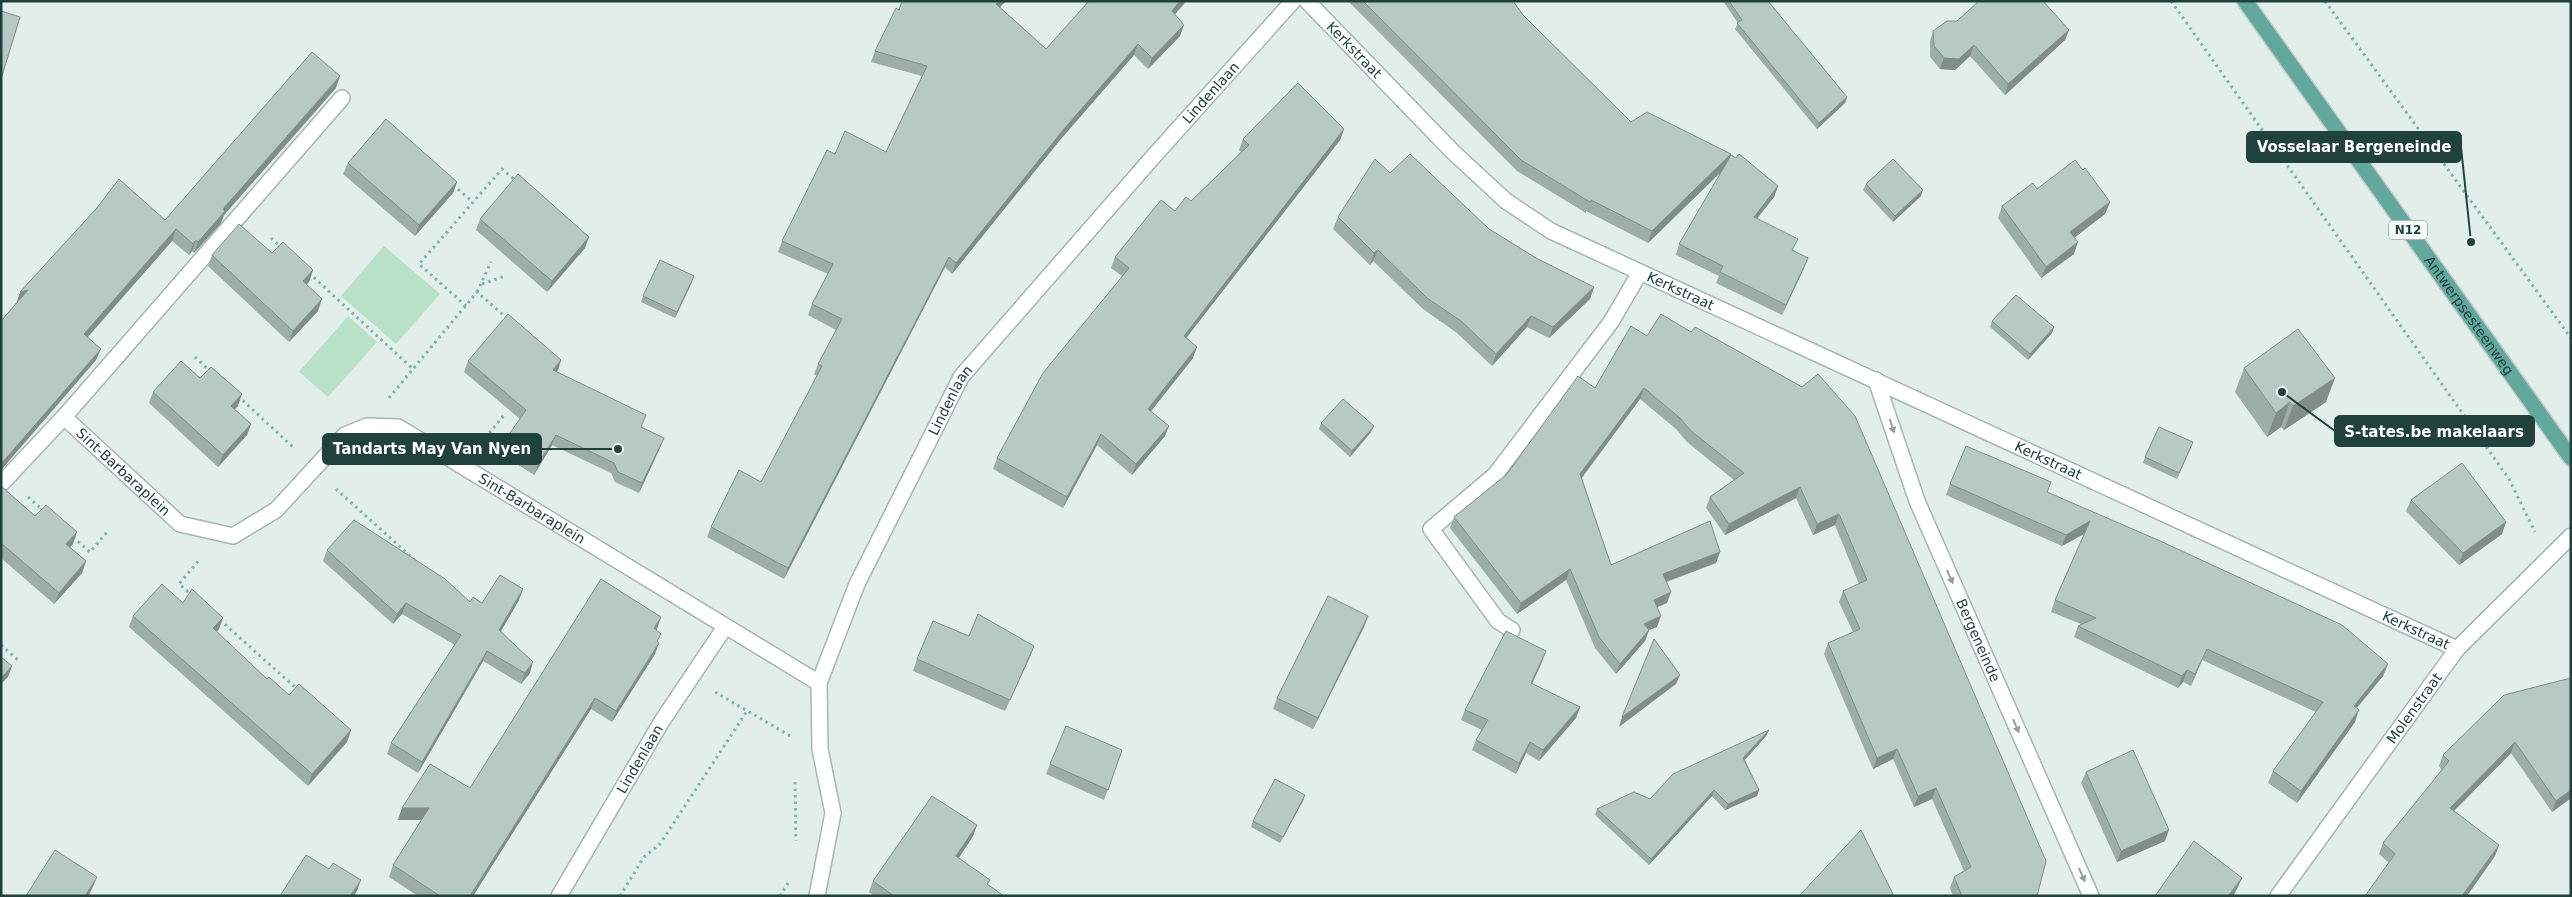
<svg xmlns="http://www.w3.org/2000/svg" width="2572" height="897" viewBox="0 0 2572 897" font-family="'DejaVu Sans',sans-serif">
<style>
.green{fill:#b9e1c8}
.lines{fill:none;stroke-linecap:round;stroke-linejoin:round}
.minor-casing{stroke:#a4b7b2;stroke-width:18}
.major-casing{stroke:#c1cac8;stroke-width:18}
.path{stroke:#7fb5aa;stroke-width:3;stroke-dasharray:2.5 4;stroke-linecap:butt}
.minor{stroke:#fff;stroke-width:15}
.major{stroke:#62a89d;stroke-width:15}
.wall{fill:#9dada8}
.shaded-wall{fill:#808d88}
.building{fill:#b7c9c3;stroke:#808d88}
.oneway{fill:#90a09e}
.labels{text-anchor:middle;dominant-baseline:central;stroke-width:5;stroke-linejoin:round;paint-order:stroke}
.shield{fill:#f3faf7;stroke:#5f7874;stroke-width:1}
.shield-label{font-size:12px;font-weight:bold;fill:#20413c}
.street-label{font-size:14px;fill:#20413c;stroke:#f3faf7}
.leader{fill:none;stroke:#20413c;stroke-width:2}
.callout-dot{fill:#20413c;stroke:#f3faf7;stroke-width:2}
.callout{fill:#20413c;stroke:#20413c;stroke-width:2}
.callout-label{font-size:15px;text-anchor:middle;font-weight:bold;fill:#fff}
</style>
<rect width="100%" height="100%" fill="#e2eeea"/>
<g class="green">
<polygon points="384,246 440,294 396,344 341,296"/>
<polygon points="348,316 377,342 328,397 299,372"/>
</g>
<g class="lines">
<g class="minor-casing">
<g id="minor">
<path id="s1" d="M1307 1 1453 152 1506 201 1551 231 2457 649"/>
<path id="s2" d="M342 98 64 417 180 524 233 536 276 510 345 435 367 426 398 427 819 683"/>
<path id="s3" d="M1876 380 1917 501 2091 896"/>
<polyline points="1,484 64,417"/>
<polyline points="1512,630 1498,621 1431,529 1495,475 1611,322 1639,274"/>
<path id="s4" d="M559 896 662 721 725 627"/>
<path id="s5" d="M817 896 833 813 820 749 819 683 857 584 961 377 1153 157 1293 1"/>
<path id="s6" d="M2278 896 2457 649 2571 536"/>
</g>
</g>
<g class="major-casing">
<g id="major">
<path id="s7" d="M2245 1 2571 458"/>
</g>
</g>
<g class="path">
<polyline points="2171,1 2509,479 2535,532"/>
<polyline points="2325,1 2571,338"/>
<polyline points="453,185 473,202"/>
<polyline points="271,238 282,248"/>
<polyline points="309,273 413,369"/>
<polyline points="482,284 505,276"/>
<polyline points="477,292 491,262"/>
<polyline points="466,306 419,264 502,169 516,181"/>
<polyline points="195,357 211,372"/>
<polyline points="238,396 294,448"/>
<polyline points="389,398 477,292 508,319"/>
<polyline points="481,443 505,414"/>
<polyline points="336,489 417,562"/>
<polyline points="28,497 44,511"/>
<polyline points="73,537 90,552 109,530"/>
<polyline points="193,596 179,584 200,559"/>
<polyline points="220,620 297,689"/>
<polyline points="1,645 18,660"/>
<polyline points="715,692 792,737"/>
<polyline points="795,782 796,841"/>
<polyline points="620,896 644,857 660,844 747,711"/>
<polyline points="780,896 788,883"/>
</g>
<use href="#minor" class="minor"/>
<use href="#major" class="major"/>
</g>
<g class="wall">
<polygon points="902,1 1006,1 1000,7 1046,49 1087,4 1084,1 1185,1 1184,4 1175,14 1180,36 1148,69 1134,55 1060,140 952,274 945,267 784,579 707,537 711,527 761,482 817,376 814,374 818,364 836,330 808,315 812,304 828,274 778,252 782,241 835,154 886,152 922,76 871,62 875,51 899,10"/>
<polygon points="1348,1 1513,1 1523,15 1631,122 1731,154 1730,158 1778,186 1774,197 1757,219 1794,250 1804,268 1782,315 1716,283 1719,276 1676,255 1679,244 1723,170 1648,243 1586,211 1586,213 1517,171"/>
<polygon points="1723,1 1768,1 1847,97 1845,103 1817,129 1735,29 1738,23"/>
<polygon points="2069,30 2065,40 2005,95 1970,56 1955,70 1940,69 1930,57 1930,42 1933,31"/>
<polygon points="336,88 224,215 221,223 194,253 192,251 189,255 172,241 87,337 96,360 1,470 1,321 16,303 16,304 165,220"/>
<polygon points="1344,129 1340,140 1186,338 1193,358 1151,411 1165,436 1132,475 1097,445 1063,508 993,469 997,458 1122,276 1111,268 1115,257 1175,211 1191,201 1241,152 1239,150 1243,139"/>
<polygon points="348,163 457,182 453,193 415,236 343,174"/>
<polygon points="1390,173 1489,229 1536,258 1594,287 1590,299 1549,338 1527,327 1492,366 1457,333 1423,309 1373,261 1370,265 1333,229 1338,217"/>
<polygon points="1866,184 1921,196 1893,222 1863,190"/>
<polygon points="2037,189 2110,202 2105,214 2074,238 2074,254 2041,278 1998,218 2002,206"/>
<polygon points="480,219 585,248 547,292 476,230"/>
<polygon points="272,253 313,270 309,282 306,285 318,311 289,342 208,266 212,255"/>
<polygon points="692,282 675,318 641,302 643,296"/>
<polygon points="1992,321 2054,327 2052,333 2028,360 1990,327"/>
<polygon points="1691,332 1802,387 2037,896 1953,896 1950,888 1954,877 1964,871 1932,799 1914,807 1893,759 1873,769 1824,654 1828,643 1853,632 1839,602 1843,591 1859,584 1835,525 1813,535 1796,498 1725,535 1706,508 1710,497 1734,480 1687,442 1676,429 1640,399 1582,478 1611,565 1720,552 1716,563 1667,582 1667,603 1657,607 1657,627 1649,630 1645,641 1616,674 1595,648 1566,580 1517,614 1450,528 1454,517 1507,474 1595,388 1647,336"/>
<polygon points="561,360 558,370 556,372 641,427 660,448 639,493 615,482 611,473 552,445 534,475 500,453 503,443 520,419 464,372 468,361"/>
<polygon points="2244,368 2326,402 2284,430 2281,427 2267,437 2235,392"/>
<polygon points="200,378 238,406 235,409 251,424 247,435 218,467 149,403 153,392"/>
<polygon points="1321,423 1371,432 1350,457 1319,429"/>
<polygon points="2191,448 2177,479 2143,463 2145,457"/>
<polygon points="1950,484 2047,492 2388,664 2383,676 2357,708 2355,722 2297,803 2268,783 2273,771 2316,712 2202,660 2191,686 2183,682 2178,688 2074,637 2078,626 2081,624 2051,612 2055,600 2085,533 2062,546 1946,495"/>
<polygon points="1,486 35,516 73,544 70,547 86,561 82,573 54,604 1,558"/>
<polygon points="2411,500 2506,522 2502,534 2459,565 2406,511"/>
<polygon points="327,550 470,602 482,603 519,600 501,631 530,673 521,684 483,661 418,773 387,754 391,743 455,645 402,614 393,624 323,561"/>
<polygon points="183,603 219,629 216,632 267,679 289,695 351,730 347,742 308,786 129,627 133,616"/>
<polygon points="1368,616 1364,627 1313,729 1273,709 1277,698"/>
<polygon points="661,617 656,630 658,642 655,654 612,722 591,709 473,896 418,896 389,877 393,865 422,820 398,820 402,808 470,788"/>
<polygon points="969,636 1034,646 1030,657 1005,711 913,671 917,659"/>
<polygon points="1542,662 1532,684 1580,707 1576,718 1539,761 1526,753 1516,774 1472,750 1476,740 1482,730 1461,720 1465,710"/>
<polygon points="2571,678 2571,798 2552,812 2511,753 2454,811 2495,856 2389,863 2379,854 2383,843 2442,770 2439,766 2443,755"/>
<polygon points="1769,730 1766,736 1745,760 1759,790 1757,796 1725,810 1712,796 1649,865 1595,815 1597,809 1650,799"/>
<polygon points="1122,750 1104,800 1046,774 1050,764"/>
<polygon points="2086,772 2165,841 2117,862 2081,783"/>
<polygon points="1305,795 1303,801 1280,843 1251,827 1253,821"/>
<polygon points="977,825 973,836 959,858 989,885 1004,896 874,896 869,892 873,881"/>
</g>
<g class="shaded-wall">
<polygon points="999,1 1006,1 992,15 996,4"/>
<polygon points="1180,1 1185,1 1184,4 1168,22 1172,11"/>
<polygon points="1184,25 1180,36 1148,69 1152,58"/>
<polygon points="2069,30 2065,40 2005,95 2008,84"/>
<polygon points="1138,44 1134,55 1060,140 952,274 956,263 1064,129"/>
<polygon points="1974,45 1970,56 1955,70 1940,69 1944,58"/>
<polygon points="340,76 336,88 224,215 221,223 194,253 198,242 223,209"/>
<polygon points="1847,97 1845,103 1817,129 1819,123"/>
<polygon points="1344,129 1340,140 1180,346 1184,336"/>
<polygon points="1731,154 1727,166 1648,243 1652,231"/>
<polygon points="457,182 453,193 415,236 419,225"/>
<polygon points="1778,186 1774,197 1750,227 1754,217"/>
<polygon points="1923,190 1921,196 1893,222 1895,216"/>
<polygon points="2110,202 2105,214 2066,244 2070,232"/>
<polygon points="176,229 172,241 80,346 84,334"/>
<polygon points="589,237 585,248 547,292 552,281"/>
<polygon points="196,240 192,251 189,255 193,244"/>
<polygon points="2078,242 2074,254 2041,278 2046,267"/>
<polygon points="1378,250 1373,261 1370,265 1374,253"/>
<polygon points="949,257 945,267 784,579 788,568"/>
<polygon points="1808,258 1804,268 1782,315 1786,305"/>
<polygon points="313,270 309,282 298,293 303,281"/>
<polygon points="694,276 692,282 675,318 677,312"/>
<polygon points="1594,287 1590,299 1549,338 1553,327"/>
<polygon points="28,290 24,302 16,304 20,292"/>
<polygon points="322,299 318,311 289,342 293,331"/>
<polygon points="1531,316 1527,327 1492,366 1496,354"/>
<polygon points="2054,327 2052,333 2028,360 2030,354"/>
<polygon points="1197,347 1193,358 1144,420 1148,409"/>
<polygon points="101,349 96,360 1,470 1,464"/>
<polygon points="561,360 558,370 549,381 553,370"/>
<polygon points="2335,378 2326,402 2284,430 2293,406"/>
<polygon points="1644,388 1640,399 1576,485 1580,474"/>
<polygon points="242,394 238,406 227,417 231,406"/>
<polygon points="2290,402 2281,427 2267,437 2276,413"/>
<polygon points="251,424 247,435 218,467 223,455"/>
<polygon points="1169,426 1165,436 1132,475 1136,464"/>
<polygon points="1374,426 1371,432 1350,457 1352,451"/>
<polygon points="1101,434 1097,445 1063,508 1067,497"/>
<polygon points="556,435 552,445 534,475 538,464"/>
<polygon points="664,438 660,448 639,493 642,483"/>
<polygon points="1800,487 1796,498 1725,535 1729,524"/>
<polygon points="1839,514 1835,525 1813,535 1817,524"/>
<polygon points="2090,521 2086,533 2062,546 2066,535"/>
<polygon points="2506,522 2502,534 2459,565 2463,553"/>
<polygon points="77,532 73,544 62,555 66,544"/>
<polygon points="1720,552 1716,563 1659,584 1663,574"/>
<polygon points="86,561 82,573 54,604 59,593"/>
<polygon points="1570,569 1566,580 1517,614 1521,603"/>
<polygon points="523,589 519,600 495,641 499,630"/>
<polygon points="1671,592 1667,603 1650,610 1654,600"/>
<polygon points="406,603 402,614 393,624 397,614"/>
<polygon points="1368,616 1364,627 1313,729 1318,718"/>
<polygon points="1661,616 1657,627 1649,630 1645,641 1616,674 1620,664 1644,624"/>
<polygon points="661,617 657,629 650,640 654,628"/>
<polygon points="223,618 219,629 209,640 213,628"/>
<polygon points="659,643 655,654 612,722 616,711"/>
<polygon points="1034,646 1030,657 1005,711 1010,700"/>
<polygon points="2207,649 2202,660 2191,686 2195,674"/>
<polygon points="487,651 483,661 418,773 422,762"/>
<polygon points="1546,651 1542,662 1527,694 1531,683"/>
<polygon points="533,662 530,673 521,684 525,673"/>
<polygon points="2388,664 2383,676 2349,717 2354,706"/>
<polygon points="12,666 8,677 1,684 1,678"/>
<polygon points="2187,670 2183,682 2178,688 2182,676"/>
<polygon points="1680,675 1676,684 1619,727 1622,717"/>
<polygon points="595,698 591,709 473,896 470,896"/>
<polygon points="1580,707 1576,718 1539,761 1543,750"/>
<polygon points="2359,710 2355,722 2297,803 2301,791"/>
<polygon points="351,730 347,742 308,786 312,774"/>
<polygon points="1769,730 1766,736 1741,764 1743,758"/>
<polygon points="1530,742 1526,753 1516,774 1519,763"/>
<polygon points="2515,742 2511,753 2446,819 2450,808"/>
<polygon points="1897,749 1893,759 1873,769 1877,758"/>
<polygon points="1936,788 1932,799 1914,807 1918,796"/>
<polygon points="1714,790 1712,796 1649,865 1651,859"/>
<polygon points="1759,790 1757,796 1725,810 1728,804"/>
<polygon points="2571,790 2571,798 2552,812 2556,801"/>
<polygon points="1305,795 1303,801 1280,843 1283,837"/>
<polygon points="402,808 429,808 425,820 398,820"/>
<polygon points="977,825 973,836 952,868 956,856"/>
<polygon points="2169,830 2165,841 2117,862 2121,851"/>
<polygon points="2499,845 2495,856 2467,896 2462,896"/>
<polygon points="97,877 92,889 88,896 85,896"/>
<polygon points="2242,878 2237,889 2233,896 2228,896"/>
<polygon points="361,880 357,891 354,896 350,896"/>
</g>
<g class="building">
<polygon points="902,1 999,1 996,4 1046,49 1089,1 1180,1 1172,11 1184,25 1152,58 1138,44 1064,129 956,263 949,257 788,568 711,527 739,470 761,482 822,366 818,364 842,319 812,304 833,264 782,241 827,150 835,154 845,131 886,152 927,66 875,51 896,8 899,10"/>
<polygon points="1363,1 1513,1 1523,15 1631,122 1647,112 1731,154 1652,231 1591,200 1590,202 1521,160"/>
<polygon points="1729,1 1768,1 1847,97 1819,123 1737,23 1742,20"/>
<polygon points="1979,1 2043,1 2069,30 2008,84 1974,45 1959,59 1944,58 1934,46 1933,31 1947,21 1957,21"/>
<polygon points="1,11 20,17 1,79"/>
<polygon points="312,52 340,76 223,209 225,211 198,242 196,240 193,244 176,229 84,334 101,349 1,464 1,321 28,290 20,292 96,209 119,179 165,220"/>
<polygon points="1298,83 1344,129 1184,336 1197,347 1148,409 1169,426 1136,464 1101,434 1067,497 997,458 1043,373 1129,268 1115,257 1161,200 1175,211 1186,197 1191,201 1249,145 1243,139"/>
<polygon points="386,119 457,182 419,225 348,163"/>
<polygon points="1410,154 1489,229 1536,258 1594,287 1553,327 1531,316 1496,354 1461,321 1427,298 1378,250 1374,253 1338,217 1375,159 1390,173"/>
<polygon points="1739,154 1778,186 1754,217 1798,239 1792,250 1808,258 1786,305 1720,272 1723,266 1679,244 1731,155 1736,158"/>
<polygon points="1893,159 1923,190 1895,216 1866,184"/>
<polygon points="2075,160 2083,170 2085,168 2110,202 2070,232 2078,242 2046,267 2002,206 2033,183 2037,189"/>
<polygon points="518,174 589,237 552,281 480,219"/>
<polygon points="239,224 272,253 283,242 313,270 303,281 322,299 293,331 212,255"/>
<polygon points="660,260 694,276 677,312 643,296"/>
<polygon points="2016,295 2054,327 2030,354 1992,321"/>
<polygon points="508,314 561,360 553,370 646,415 641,427 664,438 642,483 618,472 614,463 556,435 538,464 503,443 526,410 468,361"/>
<polygon points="1661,314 1691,332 1695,327 1802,387 1818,374 1855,416 2046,861 2037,896 1962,896 1954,877 1971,867 1936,788 1918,796 1897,749 1877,758 1828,643 1860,629 1843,591 1867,580 1839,514 1817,524 1800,487 1729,524 1710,497 1744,473 1691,431 1680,418 1644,388 1580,474 1611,565 1710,521 1720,552 1663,574 1671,592 1654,600 1661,616 1644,624 1649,630 1620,664 1599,637 1570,569 1521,603 1454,517 1507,474 1578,376 1595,388 1631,326 1647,336"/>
<polygon points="2298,329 2335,378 2293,406 2290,402 2276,413 2244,368"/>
<polygon points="181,361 200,378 211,367 242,394 231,406 251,424 223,455 153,392"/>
<polygon points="1343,399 1374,426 1352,451 1321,423"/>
<polygon points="2159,427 2193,442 2179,473 2145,457"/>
<polygon points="1966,446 2051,482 2047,492 2158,540 2342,625 2388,664 2354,706 2359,710 2301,791 2273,771 2323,702 2207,649 2195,674 2187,670 2182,676 2078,626 2096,618 2055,600 2090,521 2066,535 1950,484"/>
<polygon points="2462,463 2506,522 2463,553 2411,500"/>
<polygon points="1,486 35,516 46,505 77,532 66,544 86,561 59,593 1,543"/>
<polygon points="354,520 445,579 470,602 473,597 482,603 500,575 523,589 499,630 533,662 525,673 487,651 422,762 391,743 461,635 406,603 397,614 327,550"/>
<polygon points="601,579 661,617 654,628 661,634 657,641 659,643 616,711 595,698 470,896 440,896 393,865 429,808 402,808 430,764 470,788"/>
<polygon points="162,584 183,603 192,589 223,618 213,628 267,679 269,677 289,695 299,684 351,730 312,774 133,616"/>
<polygon points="1328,596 1368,616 1318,718 1277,698"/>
<polygon points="978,614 1034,646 1010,700 917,659 933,621 969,636"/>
<polygon points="1506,631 1546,651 1531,683 1580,707 1543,750 1530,742 1519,763 1476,740 1488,720 1465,710"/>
<polygon points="1654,639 1680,675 1622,717"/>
<polygon points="1,657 12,666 1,678"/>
<polygon points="2571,678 2571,790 2556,801 2515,742 2450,808 2499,845 2462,896 2365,896 2395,854 2383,843 2449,761 2443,755 2504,695"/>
<polygon points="1066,726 1122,750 1108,790 1050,764"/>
<polygon points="1769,730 1743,758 1759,790 1728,804 1714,790 1651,859 1597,809 1634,792 1650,799 1673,774"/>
<polygon points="2133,750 2169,830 2121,851 2086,772"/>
<polygon points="1275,779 1305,795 1283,837 1253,821"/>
<polygon points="932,796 977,825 956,856 990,880 987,884 1004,896 894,896 873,881"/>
<polygon points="1861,830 1894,896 1799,896"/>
<polygon points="2194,841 2242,878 2228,896 2155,896"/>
<polygon points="55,850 97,877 85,896 26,896"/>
<polygon points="306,855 329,869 333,863 361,880 350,896 280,896"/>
</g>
<defs><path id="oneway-solid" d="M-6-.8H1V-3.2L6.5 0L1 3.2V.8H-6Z" transform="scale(1.25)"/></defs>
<g class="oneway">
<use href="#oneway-solid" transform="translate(1892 426) rotate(72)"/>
<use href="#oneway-solid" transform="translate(1950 577) rotate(66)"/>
<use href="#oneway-solid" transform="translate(2016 726) rotate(66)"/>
<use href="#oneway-solid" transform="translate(2082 875) rotate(66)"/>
</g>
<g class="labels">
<rect class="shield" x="2389" y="220.5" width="38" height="19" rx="4"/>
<g class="shield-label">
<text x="2408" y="230">N12</text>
</g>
<g class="street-label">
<text stroke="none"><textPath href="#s1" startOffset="68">Kerkstraat</textPath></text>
<text stroke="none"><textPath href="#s5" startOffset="932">Lindenlaan</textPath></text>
<text stroke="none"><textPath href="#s1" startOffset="479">Kerkstraat</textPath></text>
<text stroke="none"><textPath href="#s7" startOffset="386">Antwerpsesteenweg</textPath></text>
<text stroke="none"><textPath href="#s5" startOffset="528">Lindenlaan</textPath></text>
<text stroke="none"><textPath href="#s1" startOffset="884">Kerkstraat</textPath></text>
<text stroke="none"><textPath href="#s2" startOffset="504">Sint-Barbaraplein</textPath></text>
<text stroke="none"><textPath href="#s2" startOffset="999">Sint-Barbaraplein</textPath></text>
<text stroke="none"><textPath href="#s1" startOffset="1289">Kerkstraat</textPath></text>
<text stroke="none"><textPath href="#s3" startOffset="280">Bergeneinde</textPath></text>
<text stroke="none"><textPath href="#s6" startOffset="232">Molenstraat</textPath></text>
<text stroke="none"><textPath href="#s4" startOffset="159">Lindenlaan</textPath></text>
</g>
</g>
<path class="leader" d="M2471 242L2461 147M2282 392L2335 431M618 449L541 449"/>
<g class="callout-dot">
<circle cx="2471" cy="242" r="5"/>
<circle cx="2282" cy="392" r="5"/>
<circle cx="618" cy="449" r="5"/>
</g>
<g class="callout">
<rect x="2247" y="132" width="214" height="30" rx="5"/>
<rect x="2335" y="416" width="199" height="30" rx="5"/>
<rect x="323" y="434" width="218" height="30" rx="5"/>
</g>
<g class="callout-label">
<text x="2354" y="152">Vosselaar Bergeneinde</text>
<text x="2434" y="437">S-tates.be makelaars</text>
<text x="432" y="454">Tandarts May Van Nyen</text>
</g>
<rect width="2572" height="897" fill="none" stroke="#20413c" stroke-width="5"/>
</svg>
